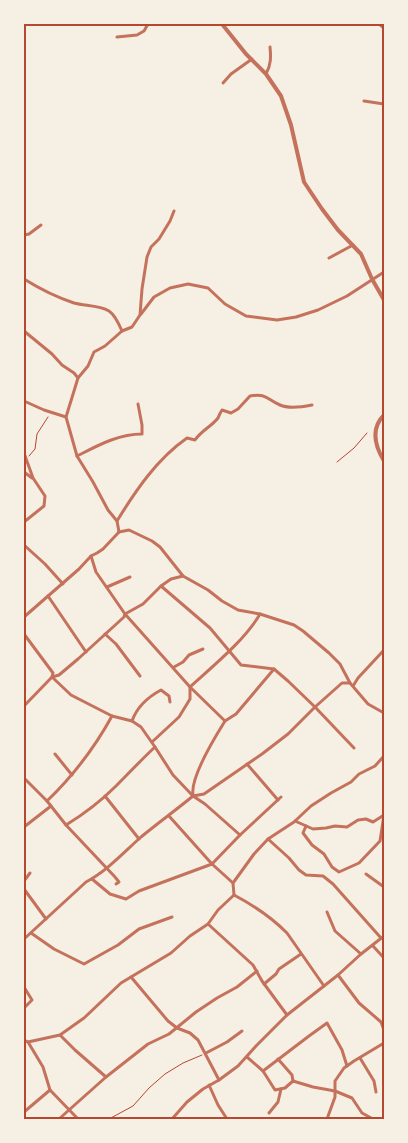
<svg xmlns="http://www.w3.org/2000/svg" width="408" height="1143" viewBox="0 0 408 1143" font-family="Literata,serif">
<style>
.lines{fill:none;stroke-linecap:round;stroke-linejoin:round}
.path{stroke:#b5482f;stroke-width:1}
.minor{stroke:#c5725c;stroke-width:3}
.tertiary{stroke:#c5725c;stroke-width:4}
.neatline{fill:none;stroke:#b5482f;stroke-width:2}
</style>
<rect width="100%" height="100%" fill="#f6efe4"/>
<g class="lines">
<g class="path">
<polyline points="29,456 35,449 37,434 48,417"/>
<polyline points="337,462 354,448 367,433"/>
<polyline points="109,1119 133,1106 149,1088 165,1074 183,1063 202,1055"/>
</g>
<g class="minor">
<polyline points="379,24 384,28"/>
<polyline points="117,37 137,35 144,31 148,24"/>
<path d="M266 74C271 65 271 57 270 47"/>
<polyline points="223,83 231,74 252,59"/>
<polyline points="364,101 384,104"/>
<polyline points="24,235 29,234 41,225"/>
<polyline points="329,258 353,245"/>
<path d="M24 279C40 289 56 297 74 303 85 306 99 305 109 311 115 315 119 324 122 331"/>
<polyline points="141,314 154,297 170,288 188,284 208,288 225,304 246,316 277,320 296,317 318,310 347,296 384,272"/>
<polyline points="24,327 24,331 52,354 62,365 74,373 78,378"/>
<polyline points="24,401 44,410 66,417"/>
<polyline points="24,453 33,478 45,496 44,506 24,522"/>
<path d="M77 456C97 446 118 434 142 434V425L138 404"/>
<polyline points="24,472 32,478"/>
<path d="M117 521C136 490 157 459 187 438L195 440C202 430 211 427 218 418 219 416 220 413 222 410L231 413 238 409 250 396C267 393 266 399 280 405 289 409 302 407 312 405"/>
<polyline points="119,532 117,521 108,510 93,482 77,456 66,417 78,378 88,366 94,352 105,346 122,331 132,327 140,315 142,289 147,257 151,247 159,239 170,221 174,211"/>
<polyline points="119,532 129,530 152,541 160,547 183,576 208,590 222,601 238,610 260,614 294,625 303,631 329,653 340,664 350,683 368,704 384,713"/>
<polyline points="24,545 45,564 63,584"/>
<path d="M91 556 96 572 125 614 190 687 225 721C215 737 190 777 193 795"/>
<polyline points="161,586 210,628 241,665 274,669 288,681 315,707 354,748"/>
<polyline points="107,587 130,577"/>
<polyline points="48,596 86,652"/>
<polyline points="24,617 79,569 91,556 97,553 103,549 119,532"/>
<polyline points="24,634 53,673 52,677 71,695 112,716 132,721 141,727 155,747 173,775 193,796 205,804 240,835"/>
<polyline points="105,634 116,644 140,676"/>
<polyline points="174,667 183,662 189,655 203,649"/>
<polyline points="353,686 358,678 384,650"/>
<polyline points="24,706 52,677 59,675 78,659 124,617 125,614 143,604 161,586 171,579 183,576"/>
<path d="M132 721C137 707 148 697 161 690L169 696 170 702"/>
<polyline points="225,721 236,714 274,669"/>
<path d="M152 742 179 717 190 699V687C213 666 245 640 260 614"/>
<polyline points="55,754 72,775"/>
<polyline points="247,764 278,800"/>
<polyline points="24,778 47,801 66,825 115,877 119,882 116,884"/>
<polyline points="105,796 139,839"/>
<path d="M47 801C73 776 95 747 112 716"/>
<polyline points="169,816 212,864 233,883"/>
<polyline points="295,821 313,829 326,828 335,826 347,827 358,820 366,819 373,822 384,815"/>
<path d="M66 825C84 814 101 801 116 786 129 773 142 759 155 747"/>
<polyline points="306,826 303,833 312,845 324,854 332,867 339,872 359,863 380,841 384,815"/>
<polyline points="24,827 51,806"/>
<polyline points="268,839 289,858 299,870 306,875 323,876 333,884 381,938"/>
<polyline points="366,874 384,887"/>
<polyline points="92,879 110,894 126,899 139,891 212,864 240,835 281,797"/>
<polyline points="24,881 30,873"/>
<polyline points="24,889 46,919"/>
<path d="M234 895C253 905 272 918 287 933L324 986"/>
<polyline points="327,912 335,931 361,954"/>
<polyline points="208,924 253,965 262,981 287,1015"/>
<polyline points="31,933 54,949 84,964 118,945 139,929 172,917"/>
<path d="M24 939 86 882C107 871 123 853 141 837 158 823 176 810 193 796L204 794 262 754 288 734 315 707 342 683H350"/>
<polyline points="373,946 384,958"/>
<polyline points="338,975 359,1003 381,1022 384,1030"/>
<polyline points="131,977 168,1021 177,1028 190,1033 198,1040 219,1080"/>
<polyline points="264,984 276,974 279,969 301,954"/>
<polyline points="24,987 32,1000 24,1008"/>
<polyline points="60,1035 75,1050 106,1077"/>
<polyline points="24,1040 28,1042 43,1067 50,1090 78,1119"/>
<polyline points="28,1042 60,1035 84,1018 121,983 171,953 190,936 208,924 218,910 234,895 233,883 254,854 268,839 294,822 311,806 331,793 351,782 359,774 375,766 384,756"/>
<polyline points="206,1053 227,1042 242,1031"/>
<polyline points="247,1057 263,1071 275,1090 285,1088 293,1081 313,1087 335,1091 352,1098 362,1113 373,1119"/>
<polyline points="360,1058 374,1081 376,1092"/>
<polyline points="278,1059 292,1075 293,1081"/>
<polyline points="263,1071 309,1036 327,1023 342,1050 347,1066"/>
<polyline points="209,1085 218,1105 227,1119"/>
<polyline points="24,1112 50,1090"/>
<polyline points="269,1113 278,1102 281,1089"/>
<polyline points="59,1119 69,1110 106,1077 148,1044 169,1034 196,1012 217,998 237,987 257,971"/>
<polyline points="172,1119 187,1102 203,1089 219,1080 238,1066 256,1046 287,1015 338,975 361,954 384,936"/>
<polyline points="327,1119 335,1097 335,1081 344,1068 354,1061 384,1043"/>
</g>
<g class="tertiary">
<polyline points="222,24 246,54 266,74 281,96 291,125 304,182 322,209 338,230 361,254 372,279 384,300"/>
<path d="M384 415C370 429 375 446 384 461"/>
</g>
</g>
<rect width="408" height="1143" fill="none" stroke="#f6efe4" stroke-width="50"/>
<rect x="25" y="25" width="358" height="1093" class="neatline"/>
</svg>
